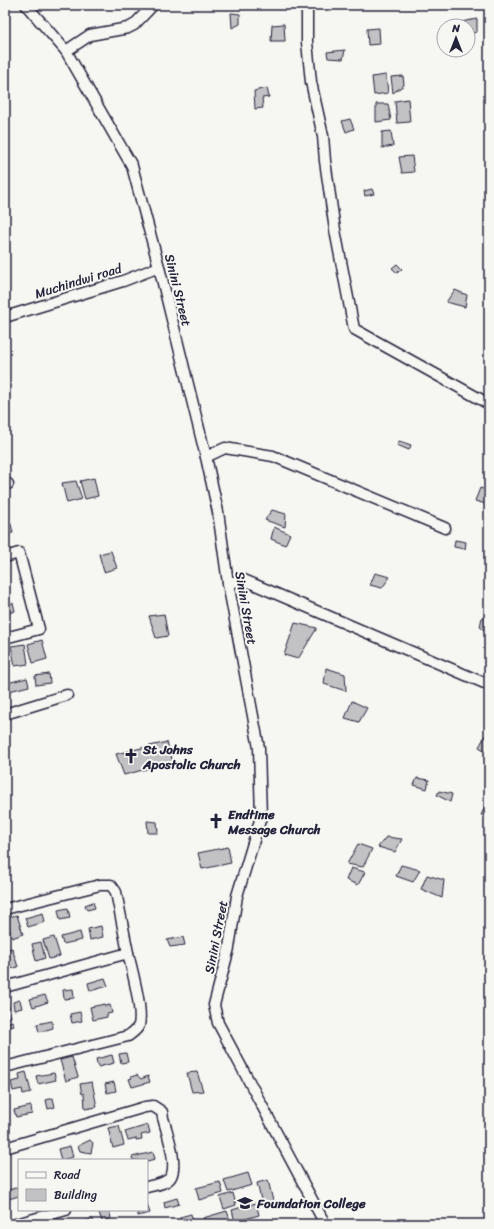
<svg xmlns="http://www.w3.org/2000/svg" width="494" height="1229" viewBox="0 0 494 1229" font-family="Sriracha,sans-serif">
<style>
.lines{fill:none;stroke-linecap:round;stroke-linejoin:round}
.stream{stroke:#757583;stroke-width:3}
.building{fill:#c2c2c4;stroke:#22223b}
.minor-casing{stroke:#22223b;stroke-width:13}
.minor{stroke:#f6f6f2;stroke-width:10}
.labels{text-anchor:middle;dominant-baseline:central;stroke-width:4;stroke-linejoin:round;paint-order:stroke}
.street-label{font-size:13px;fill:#22223b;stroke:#f6f6f2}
.poi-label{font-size:13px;font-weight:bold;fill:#22223b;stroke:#f6f6f2;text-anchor:start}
</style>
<rect width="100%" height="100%" fill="#f6f6f2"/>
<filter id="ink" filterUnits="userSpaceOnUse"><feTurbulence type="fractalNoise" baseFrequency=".025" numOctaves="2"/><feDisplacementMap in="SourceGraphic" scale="8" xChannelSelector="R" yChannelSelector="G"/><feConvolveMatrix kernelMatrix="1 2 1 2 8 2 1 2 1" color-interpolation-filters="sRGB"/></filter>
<g filter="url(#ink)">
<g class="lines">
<polyline class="stream" points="485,1038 489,1040"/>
</g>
<g class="building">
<polygon points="231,13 240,14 240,24 232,28"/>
<polygon points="477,19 477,32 468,34 468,26 461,26 461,22"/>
<polygon points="284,24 285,41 271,41 272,25"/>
<polygon points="379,28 380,44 368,45 367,29"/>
<polygon points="345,50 343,59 328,58 327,52"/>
<polygon points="386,75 388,93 374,95 372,77"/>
<polygon points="403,76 404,85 393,93 391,77"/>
<polygon points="267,88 269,97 262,98 263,108 255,109 254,91"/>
<polygon points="408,99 410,122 397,123 395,101"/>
<polygon points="376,104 388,104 391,120 376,122"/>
<polygon points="350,119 354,129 346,132 342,121"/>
<polygon points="391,131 393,146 382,148 382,132"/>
<polygon points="412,156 414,172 402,173 399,157"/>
<polygon points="372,189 374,194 365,196 364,191"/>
<polygon points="397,264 402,269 397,273 392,268"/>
<polygon points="455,290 467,295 465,307 446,302"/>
<polygon points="399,441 411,445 409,450 397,445"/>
<polygon points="94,478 98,496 85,499 80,481"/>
<polygon points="76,481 82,499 67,503 62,483"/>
<polygon points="480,488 489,491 489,500 486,504 475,501"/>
<polygon points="272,510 286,514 285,527 265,520"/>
<polygon points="11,524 13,533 5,534 5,525"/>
<polygon points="274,527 290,534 285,545 271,539"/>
<polygon points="455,540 466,542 465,549 454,547"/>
<polygon points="111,551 117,568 104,572 99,554"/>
<polygon points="375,573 390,577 382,588 370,585"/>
<polygon points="13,603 15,611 5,614 5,605"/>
<polygon points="164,614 168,636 156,638 149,616"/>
<polygon points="482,617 489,619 489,633 480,627"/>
<polygon points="295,623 317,628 298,659 284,655"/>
<polygon points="42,640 47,659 33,663 28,644"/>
<polygon points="25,644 28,664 15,666 11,646"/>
<polygon points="5,651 7,651 10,666 5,667"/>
<polygon points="326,668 345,674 346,691 324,684"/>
<polygon points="49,674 50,683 36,685 35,676"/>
<polygon points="27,678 29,686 9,691 7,683"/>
<polygon points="352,701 367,708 359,722 345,718"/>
<polygon points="485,736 489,737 489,753 479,747"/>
<polygon points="167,742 173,762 124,775 116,754"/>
<polygon points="417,778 429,780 427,789 414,785"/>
<polygon points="439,791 452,794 450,802 437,795"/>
<polygon points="486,805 489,806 489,816 481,815"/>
<polygon points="147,821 157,822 158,833 148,833"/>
<polygon points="386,837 402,839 395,852 378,847"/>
<polygon points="358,844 372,849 363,867 347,864"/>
<polygon points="228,847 231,863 202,869 198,853"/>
<polygon points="401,865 420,870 413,882 396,876"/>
<polygon points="351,868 365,872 358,885 346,880"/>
<polygon points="427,875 444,880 442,898 421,889"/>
<polygon points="93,902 95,908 87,910 85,905"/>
<polygon points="68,908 70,918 60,920 58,910"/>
<polygon points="43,913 45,922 28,927 25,918"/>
<polygon points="17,915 23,934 12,938 6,918"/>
<polygon points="101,926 103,937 90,940 88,929"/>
<polygon points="80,932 82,940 63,944 61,937"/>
<polygon points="54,937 60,956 49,959 43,940"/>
<polygon points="183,937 185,945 170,947 167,940"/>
<polygon points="41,942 45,958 36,961 32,944"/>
<polygon points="12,948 18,967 7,970 5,963 5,950"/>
<polygon points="105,978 108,986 90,991 88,983"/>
<polygon points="73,989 74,998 64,999 63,990"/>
<polygon points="45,995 48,1002 33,1007 30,999"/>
<polygon points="7,1000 11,1017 5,1018 5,1001"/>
<polygon points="20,1000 22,1008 14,1010 13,1002"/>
<polygon points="105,1004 105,1006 110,1005 112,1013 107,1014 107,1017 93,1020 90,1007"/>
<polygon points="80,1012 82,1021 72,1023 70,1014"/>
<polygon points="12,1021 14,1026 5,1029 5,1024"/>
<polygon points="52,1021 53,1028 39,1032 37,1024"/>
<polygon points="126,1053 128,1062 121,1063 119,1054"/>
<polygon points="112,1055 114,1063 98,1067 96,1059"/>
<polygon points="72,1057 78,1077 66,1081 60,1060"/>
<polygon points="26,1072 31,1092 23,1094 22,1089 13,1091 11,1082 20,1080 19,1074"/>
<polygon points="197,1072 203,1091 192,1092 187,1073"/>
<polygon points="54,1073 56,1080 38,1084 36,1076"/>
<polygon points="137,1075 141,1079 148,1076 150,1082 132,1087 129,1079 132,1078 131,1077"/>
<polygon points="92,1082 97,1107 85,1109 84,1093 82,1094 80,1084"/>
<polygon points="114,1082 116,1091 107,1093 105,1084"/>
<polygon points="53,1098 55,1107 48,1109 46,1100"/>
<polygon points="31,1106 32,1114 16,1117 14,1110"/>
<polygon points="148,1125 150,1133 141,1135 142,1139 136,1140 136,1138 128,1140 125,1132"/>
<polygon points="119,1126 124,1145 113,1148 108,1128"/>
<polygon points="90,1140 93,1143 91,1153 80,1151 78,1146"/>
<polygon points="70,1146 73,1157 61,1160 58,1149"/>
<polygon points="153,1152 155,1159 147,1161 133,1160 132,1157"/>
<polygon points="248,1173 252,1185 228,1192 224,1180"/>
<polygon points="268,1180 273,1201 262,1204 257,1183"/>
<polygon points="220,1182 223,1193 199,1200 196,1188"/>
<polygon points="19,1187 19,1196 5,1200 5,1191"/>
<polygon points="233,1193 236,1205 224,1209 220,1197"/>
<polygon points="177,1198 179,1204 165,1208 164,1202"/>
<polygon points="256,1203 259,1215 235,1222 232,1210"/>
<polygon points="147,1204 150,1213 138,1216 137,1210 147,1210"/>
<polygon points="98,1210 109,1210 111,1218 106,1220 107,1224 103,1224"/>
<polygon points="227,1211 231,1223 226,1224 205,1224 203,1218"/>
<polygon points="191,1214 194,1224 182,1224 180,1217"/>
<polygon points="93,1219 94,1224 74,1224"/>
</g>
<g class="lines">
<g class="minor-casing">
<g id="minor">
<polyline points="26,5 66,51 132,166 159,267 206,457 218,512 228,583 259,748 261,817 237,896 229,948 214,1005 218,1023 325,1224"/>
<polyline points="307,5 307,42 311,82 323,136 325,161 335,230 354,329 489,404"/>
<polyline points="66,51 90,35 128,28 134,25 153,5"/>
<polyline points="5,317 123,281 159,267"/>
<polyline points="206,457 225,448 273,456 445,528"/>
<polyline points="5,484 8,484"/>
<polyline points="5,557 19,553 39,629 5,638"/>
<polyline points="228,583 244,580 489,685"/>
<polyline points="5,714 67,695"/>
<polyline points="5,909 100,885 111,885 116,892 128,953"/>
<path d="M5 987 128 953C132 971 143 1009 139 1025 137 1030 132 1033 128 1036L5 1067"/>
<path d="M5 1148 145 1107 153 1106 162 1112 163 1118C167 1132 179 1166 170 1178 165 1184 154 1185 147 1187"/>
<polyline points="16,1224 66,1210"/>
</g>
</g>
<use href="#minor" class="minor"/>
</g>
</g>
<defs>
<g id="church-bare" transform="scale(1.2)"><path d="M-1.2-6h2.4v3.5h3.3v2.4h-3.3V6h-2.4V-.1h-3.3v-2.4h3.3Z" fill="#22223b" stroke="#f6f6f2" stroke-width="2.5" paint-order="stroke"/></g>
<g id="school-bare" transform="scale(1.2)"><path d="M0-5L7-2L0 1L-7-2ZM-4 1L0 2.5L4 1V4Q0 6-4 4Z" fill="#22223b" stroke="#f6f6f2" stroke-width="2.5" paint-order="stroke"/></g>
</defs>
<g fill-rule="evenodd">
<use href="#church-bare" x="131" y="756"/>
<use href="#church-bare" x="216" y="821"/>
<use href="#school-bare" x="245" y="1203"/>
</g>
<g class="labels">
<g class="street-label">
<text transform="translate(78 281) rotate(-17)">Muchindwi road</text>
<text transform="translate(178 290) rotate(76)">Sinini Street</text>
<text transform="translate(246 608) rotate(80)">Sinini Street</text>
<text transform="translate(216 937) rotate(-79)">Sinini Street</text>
</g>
<g class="poi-label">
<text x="143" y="749">St Johns<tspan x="143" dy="15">Apostolic Church</tspan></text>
<text x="228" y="814">Endtime<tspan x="228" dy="15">Message Church</tspan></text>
<text x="257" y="1203">Foundation College</text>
</g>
</g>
<rect width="494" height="1229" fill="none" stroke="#f6f6f2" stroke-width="20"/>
<rect x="10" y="10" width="474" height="1209" fill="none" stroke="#22223b" stroke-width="1.5" filter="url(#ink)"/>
<rect x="18" y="1159" width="130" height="52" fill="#f6f6f2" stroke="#a1a1a9"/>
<rect x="26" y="1172" width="20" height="6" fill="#f6f6f2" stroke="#a1a1a9"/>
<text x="54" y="1179" font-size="12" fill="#22223b">Road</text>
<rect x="26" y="1189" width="20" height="12" fill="#c2c2c4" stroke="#a1a1a9"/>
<text x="54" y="1199" font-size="12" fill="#22223b">Building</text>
<g transform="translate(456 38)"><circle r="19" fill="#f6f6f2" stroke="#a1a1a9"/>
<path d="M0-3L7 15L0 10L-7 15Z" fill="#22223b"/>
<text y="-6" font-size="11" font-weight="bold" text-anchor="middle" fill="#22223b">N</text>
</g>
</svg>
